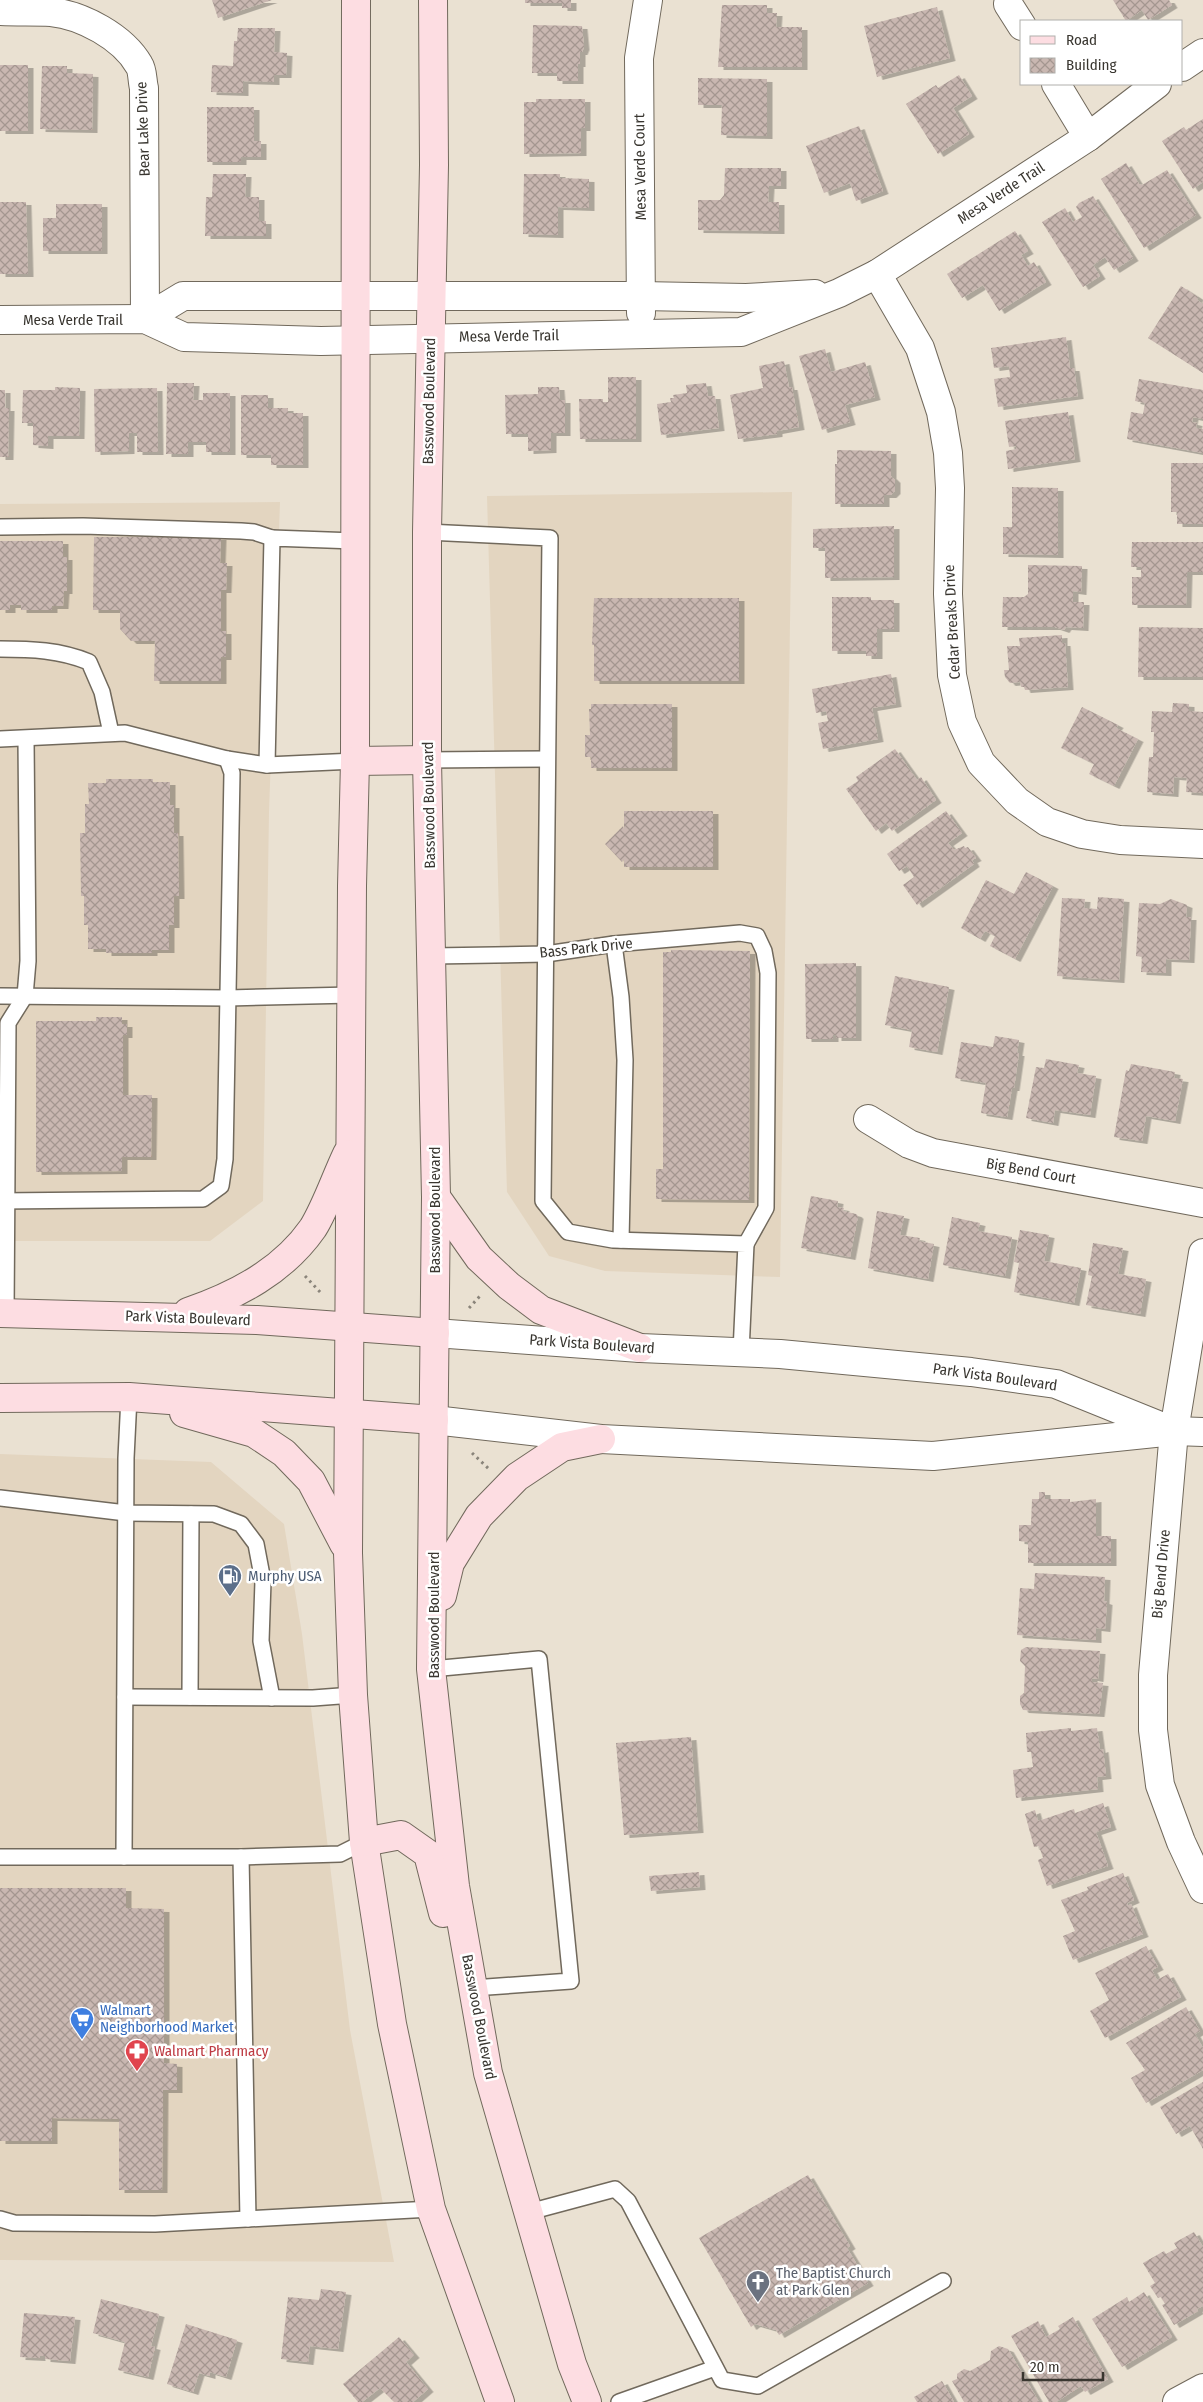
<svg xmlns="http://www.w3.org/2000/svg" width="1203" height="2402" viewBox="0 0 1203 2402" font-family="'Fira Sans Condensed',sans-serif">
<style>
.built{fill:#e3d5c0}
.building{fill:url(#building-cross-hatch);filter:url(#shadow)}
.lines{fill:none;stroke-linecap:round;stroke-linejoin:round}
.service-casing{stroke:#71695c;stroke-width:18}
.minor-casing{stroke:#71695c;stroke-width:30}
.tertiary-casing{stroke:#71695c;stroke-width:30}
.secondary-casing{stroke:#71695c;stroke-width:30}
.path{stroke:#8a847a;stroke-width:3;stroke-dasharray:2.5 4;stroke-linecap:butt}
.service{stroke:#fff;stroke-width:15}
.minor{stroke:#fff;stroke-width:28}
.tertiary{stroke:#fff;stroke-width:28}
.secondary{stroke:#fddde2;stroke-width:28}
.labels{text-anchor:middle;dominant-baseline:central;stroke-width:5;stroke-linejoin:round;paint-order:stroke}
.street-label{font-size:15px;fill:#393630;stroke:#fff}
.service-label{font-size:15px;fill:#4e5e75;stroke:#fff;text-anchor:start}
.shop-label{font-size:15px;fill:#366cbe;stroke:#fff;text-anchor:start}
.health-label{font-size:15px;fill:#be3a42;stroke:#fff;text-anchor:start}
.worship-label{font-size:15px;fill:#5b616d;stroke:#fff;text-anchor:start}
</style>
<defs>
<pattern id="building-cross-hatch" width="8" height="8" patternUnits="userSpaceOnUse" patternTransform="scale(1.25)"><rect width="8" height="8" fill="#c9b7b1"/><path d="M0 0l8 8M0 8l8-8" fill="none" stroke="#a49690"/></pattern>
<filter id="shadow"><feDropShadow dx="5.5" dy="3" stdDeviation="0" flood-color="#0004"/></filter>
</defs>
<rect width="100%" height="100%" fill="#eae1d2"/>
<g class="built">
<polygon points="792,492 780,1277 605,1271 549,1256 507,1192 487,496"/>
<polygon points="280,502 269,812 263,1201 210,1241 0,1241 0,504"/>
<polygon points="0,1454 211,1462 284,1524 302,1634 350,2030 394,2262 0,2260"/>
</g>
<g class="building">
<polygon points="212,0 272,0 218,18"/>
<polygon points="525,0 571,0 571,8 562,8 562,3 525,3"/>
<polygon points="1113,0 1169,0 1172,5 1148,20 1142,10 1126,21"/>
<polygon points="722,5 767,5 767,13 777,13 776,27 802,27 802,67 718,67"/>
<polygon points="937,7 950,58 877,77 864,26"/>
<polygon points="533,25 582,26 584,47 582,52 580,52 580,64 578,64 578,81 557,81 557,73 532,73"/>
<polygon points="238,28 275,28 274,52 287,53 286,75 274,75 274,82 243,81 243,93 211,92 212,65 233,66 234,41 237,41"/>
<rect x="0" y="65" width="28" height="66"/>
<polygon points="42,66 67,66 67,73 93,74 92,130 40,129"/>
<polygon points="959,75 972,96 953,108 969,134 938,154 906,104 936,85 938,88"/>
<polygon points="698,78 767,79 767,136 721,135 722,105 698,105"/>
<polygon points="536,99 585,99 585,128 581,128 581,153 524,154 524,102 536,102"/>
<polygon points="207,107 254,107 254,141 261,141 261,157 241,157 241,162 207,162"/>
<polygon points="1203,119 1203,182 1193,189 1162,141 1184,127 1186,130"/>
<polygon points="859,126 883,191 856,201 850,183 824,193 806,146"/>
<polygon points="1126,163 1139,184 1142,185 1167,170 1196,215 1144,248 1101,179"/>
<polygon points="725,168 781,168 781,186 769,186 768,202 779,202 779,231 698,230 698,200 720,200 724,195"/>
<polygon points="213,174 246,174 245,197 259,197 259,221 266,221 266,236 205,236 206,197 212,197"/>
<polygon points="524,174 560,174 560,178 589,179 589,208 558,207 558,235 523,234"/>
<polygon points="1093,196 1133,258 1114,270 1105,257 1093,265 1100,276 1083,287 1042,222 1065,208 1073,222 1082,217 1076,207 1079,203"/>
<polygon points="0,202 26,202 28,274 0,274"/>
<polygon points="56,204 102,204 102,251 43,251 43,218 56,218"/>
<polygon points="1015,231 1028,251 1021,255 1028,266 1034,262 1046,282 999,311 983,285 962,298 947,274"/>
<polygon points="1181,286 1198,297 1197,300 1203,304 1203,373 1148,338"/>
<polygon points="1066,337 1070,368 1074,368 1078,396 998,407 994,379 1010,377 1009,366 994,368 991,348"/>
<polygon points="825,349 831,372 865,362 875,397 845,405 850,422 822,430 799,356"/>
<polygon points="784,361 789,387 792,387 799,427 777,431 777,434 738,439 730,395 763,388 759,366"/>
<polygon points="608,377 636,377 636,439 580,439 579,399 603,399 603,402 608,402"/>
<polygon points="1139,379 1203,390 1203,419 1193,417 1192,422 1197,423 1196,428 1203,429 1203,453 1127,439 1131,412 1143,414 1145,403 1135,401"/>
<polygon points="167,383 194,383 193,400 203,400 203,393 230,393 230,452 206,452 206,442 188,442 188,454 166,454"/>
<polygon points="706,383 708,396 715,396 719,428 661,435 657,404 671,402 670,398 674,398 673,395 687,393 686,385"/>
<polygon points="55,387 80,388 79,436 48,436 48,446 33,445 33,423 22,423 23,390 55,390"/>
<polygon points="538,387 559,387 560,400 565,400 565,433 551,433 551,450 528,451 528,434 506,434 505,395 538,394"/>
<polygon points="157,388 158,452 137,452 137,433 129,433 129,451 95,452 94,389"/>
<polygon points="0,390 5,390 5,408 9,408 8,457 0,457"/>
<polygon points="241,395 268,395 268,408 288,408 288,413 303,413 303,465 271,465 271,455 241,455"/>
<polygon points="1068,412 1075,459 1008,469 1006,451 1016,449 1016,446 1009,447 1005,421"/>
<polygon points="837,450 891,451 891,476 895,480 895,491 891,495 884,495 884,504 835,504 835,464 837,464"/>
<polygon points="1171,463 1203,463 1203,524 1177,524 1177,512 1171,512"/>
<polygon points="1012,487 1058,488 1058,555 1003,554 1003,527 1012,527"/>
<polygon points="894,526 894,577 825,578 825,548 813,548 813,529"/>
<polygon points="94,537 221,537 220,563 227,563 226,590 221,590 221,631 226,631 226,657 221,657 221,681 154,681 155,641 131,641 120,629 120,610 93,610"/>
<polygon points="0,541 63,541 63,557 67,557 67,591 64,591 63,606 52,606 52,610 21,610 21,605 10,605 10,610 0,610"/>
<polygon points="1132,542 1203,542 1203,572 1187,572 1186,605 1132,605 1132,577 1141,577 1141,567 1131,567"/>
<polygon points="1028,565 1082,566 1081,592 1073,591 1073,602 1084,602 1083,628 1066,627 1064,630 1055,627 1002,627 1003,597 1024,597 1028,594"/>
<polygon points="832,597 871,597 871,600 894,600 894,629 877,629 877,656 866,656 866,651 832,651"/>
<polygon points="594,598 739,598 739,681 594,681 594,645 592,645"/>
<polygon points="1139,627 1203,628 1203,677 1138,677"/>
<polygon points="1062,635 1062,643 1065,643 1068,687 1025,690 1024,687 1021,687 1020,682 1010,683 1005,677 1004,670 1009,670 1007,646 1020,646 1019,638"/>
<polygon points="891,674 896,704 872,708 878,739 823,749 818,723 828,721 826,711 816,713 812,689"/>
<polygon points="1173,703 1189,704 1189,711 1203,712 1203,793 1186,792 1187,778 1174,777 1173,794 1147,792 1149,757 1153,757 1154,732 1151,732 1152,711 1172,712"/>
<polygon points="591,704 672,704 672,768 591,768 591,757 585,757 585,735 590,735 589,709 591,709"/>
<polygon points="1082,707 1118,725 1116,728 1138,739 1114,786 1089,774 1094,764 1061,748"/>
<polygon points="895,749 917,780 921,777 936,800 892,831 886,823 876,831 846,789 858,781 856,777"/>
<polygon points="106,779 153,779 153,782 170,782 170,805 174,805 174,833 178,833 179,896 174,896 174,925 169,925 169,950 152,950 152,953 106,953 106,949 88,949 88,925 84,925 84,896 81,896 80,833 85,833 85,804 89,804 88,783 106,783"/>
<polygon points="624,811 713,811 713,867 624,867 624,859 622,862 605,844 623,826 624,829"/>
<polygon points="946,811 962,833 948,843 954,850 964,846 965,848 968,847 976,858 972,860 974,864 917,905 903,885 914,877 907,866 899,871 887,854"/>
<polygon points="1026,872 1053,886 1015,959 990,946 995,936 985,931 980,939 961,928 986,880 1014,894"/>
<polygon points="1098,897 1124,899 1119,980 1057,976 1062,898 1085,899 1084,908 1097,909"/>
<polygon points="1171,899 1187,905 1186,917 1191,917 1189,960 1166,959 1166,973 1141,972 1142,957 1136,956 1139,903 1160,904"/>
<polygon points="671,950 750,951 749,1200 656,1199 656,1169 663,1169 663,952 671,952"/>
<polygon points="856,963 856,1038 836,1038 836,1035 833,1035 833,1039 806,1039 805,964"/>
<polygon points="895,976 949,987 937,1052 909,1047 912,1030 885,1025"/>
<polygon points="96,1017 122,1017 122,1024 127,1024 127,1035 123,1035 123,1095 152,1095 151,1157 122,1157 122,1171 36,1172 36,1021 96,1021"/>
<polygon points="995,1036 1019,1040 1017,1053 1019,1053 1014,1088 1012,1088 1007,1117 981,1113 986,1083 955,1078 961,1042 993,1047"/>
<polygon points="1046,1059 1079,1065 1077,1073 1096,1076 1090,1115 1055,1110 1053,1123 1026,1118 1036,1067 1044,1068"/>
<polygon points="1131,1064 1175,1072 1174,1078 1183,1079 1175,1121 1146,1116 1142,1141 1114,1137 1126,1070 1129,1071"/>
<polygon points="811,1196 838,1201 837,1207 844,1208 843,1211 856,1214 858,1216 850,1257 801,1248"/>
<polygon points="877,1211 904,1216 900,1235 920,1238 919,1241 934,1244 928,1279 868,1268"/>
<polygon points="952,1217 980,1223 978,1231 1012,1237 1005,1276 943,1265"/>
<polygon points="1020,1230 1049,1235 1044,1261 1081,1268 1074,1303 1014,1292 1019,1263 1014,1262"/>
<polygon points="1093,1243 1123,1248 1118,1274 1146,1279 1140,1314 1086,1305 1092,1276 1088,1275"/>
<polygon points="1039,1492 1045,1492 1045,1499 1070,1499 1070,1502 1096,1499 1096,1536 1111,1536 1111,1563 1028,1563 1028,1542 1019,1541 1019,1525 1031,1525 1032,1499 1039,1499"/>
<polygon points="1035,1573 1105,1577 1104,1601 1107,1602 1105,1629 1096,1628 1096,1640 1017,1635 1020,1588 1034,1589"/>
<polygon points="1026,1647 1100,1651 1098,1679 1092,1678 1092,1682 1103,1683 1099,1714 1023,1710 1020,1704 1020,1696 1024,1693 1025,1666 1020,1661 1021,1650"/>
<polygon points="1071,1728 1071,1731 1097,1728 1100,1750 1103,1749 1106,1776 1097,1777 1098,1789 1016,1798 1013,1770 1033,1767 1031,1752 1027,1752 1026,1733"/>
<polygon points="691,1737 698,1830 624,1835 616,1743"/>
<polygon points="1103,1803 1111,1827 1096,1832 1108,1866 1047,1886 1038,1860 1043,1858 1039,1846 1034,1847 1025,1814 1035,1810 1038,1821 1074,1809 1075,1813"/>
<polygon points="699,1872 700,1887 651,1891 649,1876"/>
<polygon points="1123,1873 1134,1900 1127,1903 1128,1906 1131,1904 1143,1934 1073,1960 1063,1936 1075,1931 1061,1900 1088,1890 1087,1887"/>
<polygon points="0,1888 126,1888 126,1908 164,1909 164,2063 177,2064 177,2090 163,2090 162,2190 119,2190 119,2119 52,2118 52,2141 0,2141"/>
<polygon points="1146,1946 1158,1967 1152,1970 1157,1980 1168,1974 1181,1997 1105,2038 1090,2011 1109,2000 1095,1973"/>
<polygon points="1186,2007 1200,2031 1195,2034 1203,2048 1203,2070 1146,2103 1131,2078 1145,2070 1126,2043"/>
<polygon points="1203,2082 1203,2149 1190,2126 1176,2134 1160,2107"/>
<polygon points="808,2175 850,2246 847,2248 868,2283 779,2335 776,2330 755,2324 751,2327 699,2238"/>
<polygon points="1194,2232 1203,2247 1203,2306 1197,2309 1198,2311 1174,2325 1162,2305 1165,2304 1161,2297 1158,2298 1150,2286 1155,2283 1143,2263 1164,2251 1166,2254 1177,2248 1174,2243"/>
<polygon points="321,2289 346,2292 338,2349 310,2346 308,2362 281,2359 288,2297 319,2300"/>
<polygon points="1144,2292 1172,2337 1122,2367 1092,2319 1127,2297 1129,2302"/>
<polygon points="101,2299 159,2314 151,2346 155,2347 148,2377 118,2370 125,2342 93,2333"/>
<polygon points="24,2313 75,2317 70,2361 45,2359 45,2356 40,2356 40,2358 20,2357"/>
<polygon points="1073,2317 1108,2379 1085,2392 1081,2386 1056,2402 1049,2402 1011,2336 1038,2321 1046,2337 1060,2329 1058,2326"/>
<polygon points="186,2324 237,2340 226,2377 210,2372 210,2376 199,2373 193,2392 167,2384"/>
<polygon points="399,2337 414,2355 406,2362 428,2389 413,2402 394,2402 380,2388 362,2402 358,2402 343,2384"/>
<polygon points="999,2346 1008,2349 1039,2402 964,2402 952,2381 957,2379 957,2374 964,2369 970,2371 990,2360 991,2351"/>
<polygon points="942,2381 954,2402 917,2402 914,2397"/>
</g>
<g class="lines">
<g class="service-casing">
<g id="service">
<polyline points="0,527 83,526 241,531 254,532 272,538"/>
<polyline points="427,532 550,538 543,1201 568,1232 613,1240 746,1244 741,1352"/>
<path d="M0 649C31 649 60 650 89 662L102 692 111 733"/>
<polyline points="0,739 125,733 227,759 267,765 355,761"/>
<polyline points="427,760 547,759"/>
<polyline points="267,765 272,538 355,541"/>
<polyline points="614,944 621,997 625,1060 621,1240"/>
<polyline points="432,956 546,954 614,944 740,933 757,936 764,951 768,973 766,1208 746,1244"/>
<polyline points="0,996 228,998 352,995"/>
<polyline points="0,1201 203,1199 221,1186 225,1159 232,773 227,759"/>
<polyline points="6,1313 8,1023 25,996 28,961 26,739"/>
<polyline points="0,1498 126,1513 214,1514 241,1524 256,1544 263,1581 261,1641 272,1698"/>
<polyline points="431,1669 539,1659 571,1981 473,1988"/>
<polyline points="125,1697 313,1698 353,1695"/>
<polyline points="190,1697 191,1514"/>
<polyline points="0,1857 241,1857 340,1854 364,1842"/>
<polyline points="124,1857 126,1458 129,1397"/>
<polyline points="241,1857 248,2219"/>
<polyline points="529,2212 615,2189 628,2201 722,2380 758,2386 943,2281"/>
<polyline points="0,2219 14,2223 155,2224 431,2209"/>
<polyline points="619,2402 715,2368"/>
</g>
</g>
<g class="minor-casing">
<g id="minor">
<polyline points="1008,4 1022,26"/>
<path d="M0 11C17 12 34 11 51 12 82 15 123 37 139 65 143 71 142 81 144 88L145 319"/>
<polyline points="1182,67 1203,53"/>
<polyline points="1056,84 1088,137"/>
<polyline points="877,274 920,348 941,412 948,453 950,488 948,594 952,675 962,722 981,763 1017,801 1047,822 1082,834 1120,840 1203,844"/>
<polyline points="641,313 639,58 648,0"/>
<polyline points="145,319 183,296 641,296 746,298 815,294"/>
<polyline points="0,320 145,319 184,337 321,341 741,332 839,293 877,274 1088,137 1157,84"/>
<polyline points="868,1119 909,1144 933,1153 1203,1203"/>
<polyline points="1203,1253 1174,1431 1153,1675 1153,1730 1160,1785 1181,1842 1203,1889"/>
<polyline points="1177,2402 1203,2388"/>
</g>
</g>
<g class="tertiary-casing">
<g id="tertiary">
<polyline points="435,1333 640,1348 780,1354 971,1372 1056,1384 1170,1430"/>
<polyline points="434,1420 601,1439 933,1456 1174,1431 1203,1432"/>
</g>
</g>
<g class="secondary-casing">
<g id="secondary">
<polyline points="356,0 355,761 352,886 348,1553 353,1695 364,1842 392,2024 431,2209 500,2402"/>
<polyline points="433,0 434,165 427,532 427,760 436,1197 431,1669 455,1886 488,2073 572,2364 587,2402"/>
<polyline points="355,761 427,760"/>
<polyline points="436,1197 479,1258 509,1286 541,1310 640,1348"/>
<path d="M188 1312C237 1295 283 1271 313 1228 326 1207 336 1177 347 1154"/>
<polyline points="0,1313 257,1320 435,1333"/>
<polyline points="0,1398 129,1397 434,1420"/>
<polyline points="184,1413 254,1433 284,1453 311,1481 344,1544"/>
<polyline points="442,1596 450,1563 479,1516 517,1477 562,1447 601,1439"/>
<polyline points="364,1842 401,1835 428,1854 443,1913"/>
</g>
</g>
<g class="path">
<polyline points="305,1276 321,1293"/>
<polyline points="469,1308 480,1296"/>
<polyline points="472,1453 489,1469"/>
</g>
<use href="#service" class="service"/>
<use href="#minor" class="minor"/>
<use href="#tertiary" class="tertiary"/>
<use href="#secondary" class="secondary"/>
</g>
<defs>
<g id="fuel-pin" transform="scale(1.25)"><path d="M0 17L-7.5 6A9.5 9.5 0 1 1 7.5 6Z" fill="#5c6f8a" stroke="#fff"/><path d="M-5.5-6h7V0h2V4h1.3V-2.5L3-4.5l.8-.8L6-3V5H2.5V1h-1V6h-7ZM-4.2-4.7v3.2H.2V-4.7Z" fill="#fff"/></g>
<g id="supermarket-pin" transform="scale(1.25)"><path d="M0 17L-7.5 6A9.5 9.5 0 1 1 7.5 6Z" fill="#3f7fe0" stroke="#fff"/><path d="M-6-5.5h2.5l.6 2H6L4.5 2H-2.5L-4.4-4H-6ZM-1.5 3.2a1.3 1.3 0 1 0 .1 0ZM3 3.2a1.3 1.3 0 1 0 .1 0Z" fill="#fff"/></g>
<g id="pharmacy-pin" transform="scale(1.25)"><path d="M0 17L-7.5 6A9.5 9.5 0 1 1 7.5 6Z" fill="#e0444e" stroke="#fff"/><path d="M-2-6h4v4h4v4h-4v4h-4v-4h-4v-4h4Z" fill="#fff"/></g>
<g id="church-pin" transform="scale(1.25)"><path d="M0 17L-7.5 6A9.5 9.5 0 1 1 7.5 6Z" fill="#6b7280" stroke="#fff"/><path d="M-1.2-6h2.4v3.5h3.3v2.4h-3.3V6h-2.4V-.1h-3.3v-2.4h3.3Z" fill="#fff"/></g>
</defs>
<g fill-rule="evenodd">
<use href="#fuel-pin" x="230" y="1576"/>
<use href="#supermarket-pin" x="82" y="2019"/>
<use href="#pharmacy-pin" x="137" y="2051"/>
<use href="#church-pin" x="758" y="2282"/>
</g>
<g class="labels">
<g class="street-label">
<text transform="translate(143 129) rotate(-92)">Bear Lake Drive</text>
<text transform="translate(640 167) rotate(-91)">Mesa Verde Court</text>
<text transform="translate(1001 193) rotate(-33)">Mesa Verde Trail</text>
<text x="73" y="320">Mesa Verde Trail</text>
<text transform="translate(509 336) rotate(-1)">Mesa Verde Trail</text>
<text transform="translate(429 401) rotate(-89)">Basswood Boulevard</text>
<text transform="translate(952 622) rotate(-93)">Cedar Breaks Drive</text>
<text transform="translate(429 805) rotate(-91)">Basswood Boulevard</text>
<text transform="translate(586 948) rotate(-6)">Bass Park Drive</text>
<text transform="translate(1031 1171) rotate(10)">Big Bend Court</text>
<text transform="translate(435 1210) rotate(-90)">Basswood Boulevard</text>
<text transform="translate(188 1318) rotate(2)">Park Vista Boulevard</text>
<text transform="translate(592 1344) rotate(4)">Park Vista Boulevard</text>
<text transform="translate(995 1377) rotate(8)">Park Vista Boulevard</text>
<text transform="translate(1161 1574) rotate(-85)">Big Bend Drive</text>
<text transform="translate(434 1615) rotate(-90)">Basswood Boulevard</text>
<text transform="translate(479 2017) rotate(79)">Basswood Boulevard</text>
</g>
<g class="service-label">
<text x="248" y="1576">Murphy USA</text>
</g>
<g class="shop-label">
<text x="100" y="2010">Walmart<tspan x="100" dy="17">Neighborhood Market</tspan></text>
</g>
<g class="health-label">
<text x="154" y="2051">Walmart Pharmacy</text>
</g>
<g class="worship-label">
<text x="776" y="2273">The Baptist Church<tspan x="776" dy="17">at Park Glen</tspan></text>
</g>
</g>
<rect x="1020" y="20" width="162" height="65" fill="#ffffff" stroke="#b0afac"/>
<rect x="1030" y="36" width="25" height="8" fill="#fddde2" stroke="#b0afac"/>
<text x="1066" y="45" font-size="15" fill="#393630">Road</text>
<rect x="1030" y="58" width="25" height="15" fill="url(#building-cross-hatch)" stroke="#b0afac"/>
<text x="1066" y="70" font-size="15" fill="#393630">Building</text>
<path d="M1023 2372v8h80v-8" fill="none" stroke="#393630" stroke-width="2.5"/>
<text x="1030" y="2372" font-size="15" fill="#393630" stroke="#ffffff" stroke-width="4" paint-order="stroke">20 m</text>
</svg>
